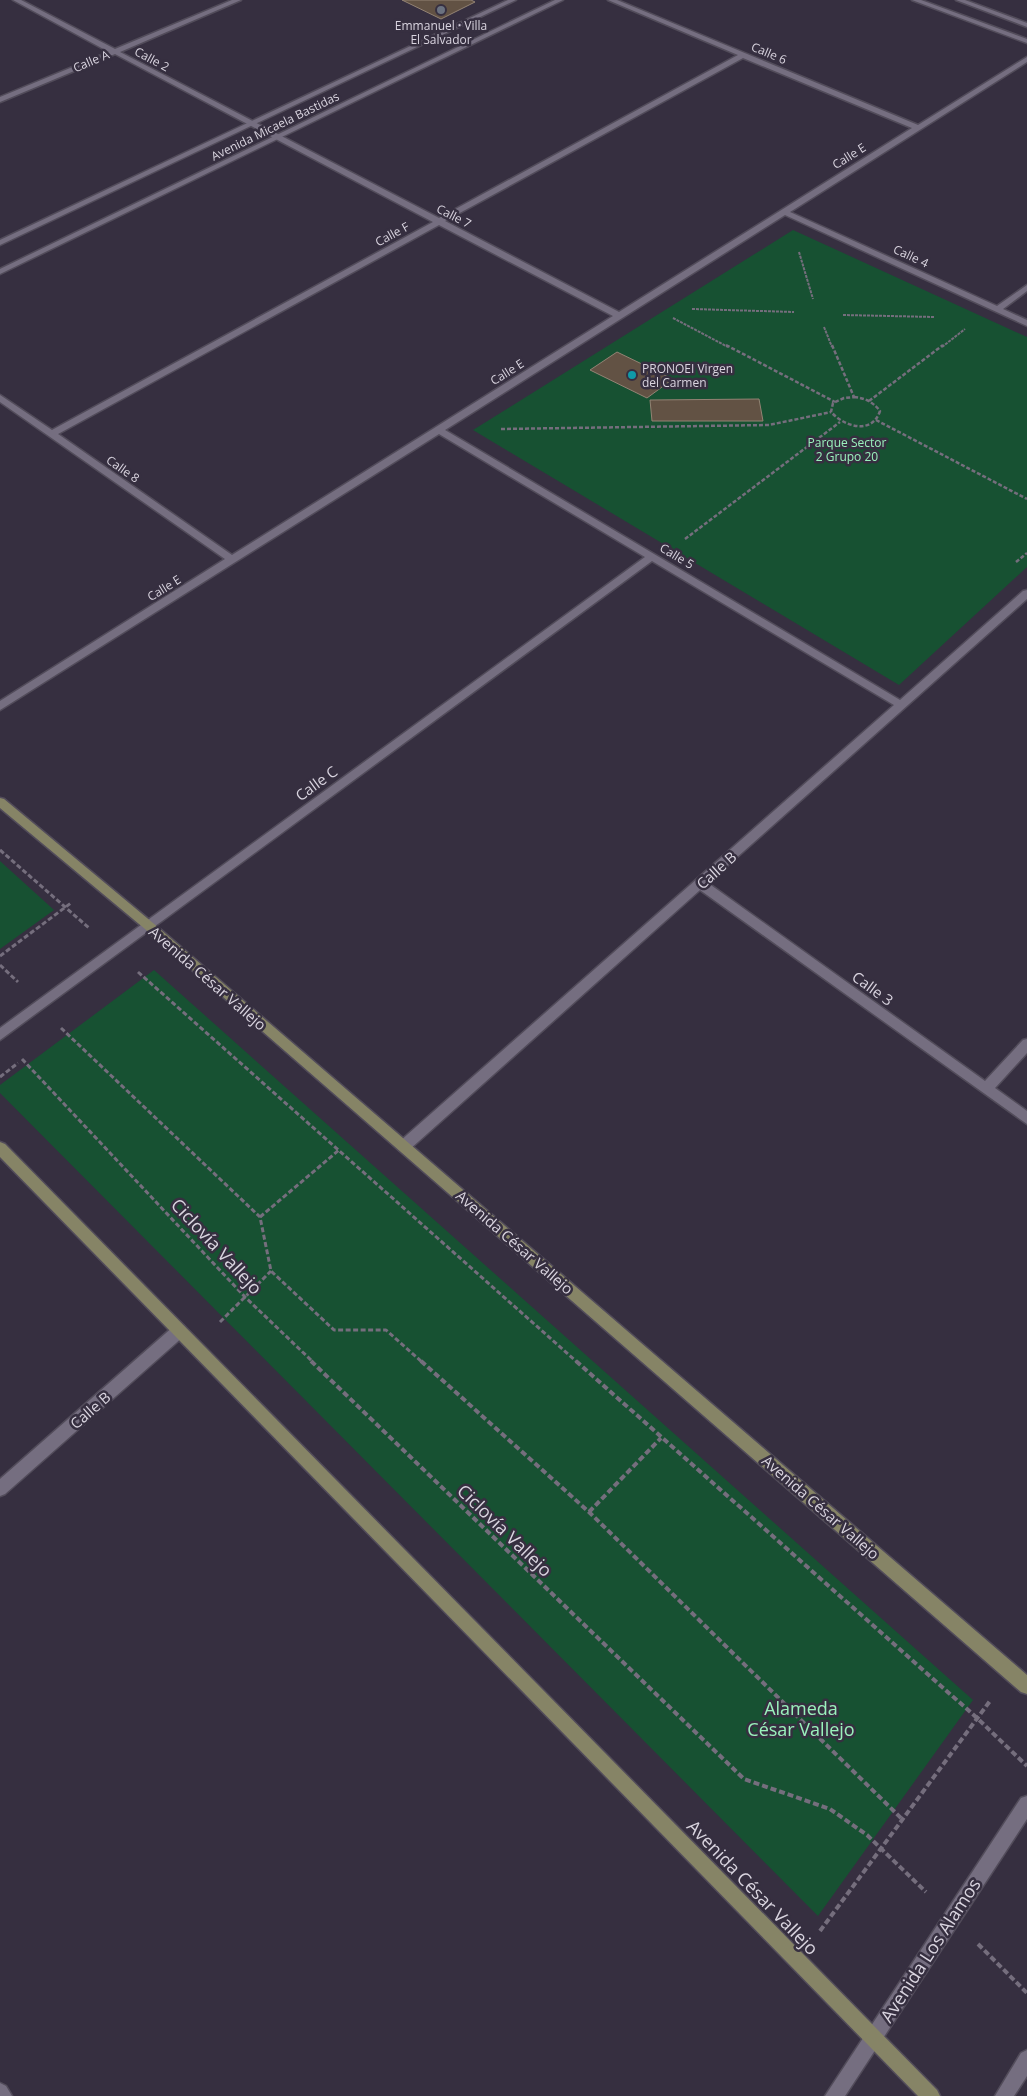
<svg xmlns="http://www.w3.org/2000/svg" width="1027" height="2096" viewBox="0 0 1027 2096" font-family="'Open Sans',sans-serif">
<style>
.green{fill:#175132}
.building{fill:#625244;stroke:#938374}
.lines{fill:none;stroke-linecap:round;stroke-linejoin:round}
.minor-casing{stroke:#524c5a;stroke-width:3}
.tertiary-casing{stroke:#524c5a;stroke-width:3}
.secondary-casing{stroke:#524c5a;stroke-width:3}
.path-far3{stroke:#756e7d;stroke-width:2;stroke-dasharray:3 1;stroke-linecap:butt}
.path-far2{stroke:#756e7d;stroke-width:2.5;stroke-dasharray:4 2;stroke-linecap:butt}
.path-far1{stroke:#756e7d;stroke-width:3;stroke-dasharray:5 2.5;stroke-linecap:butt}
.path{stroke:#756e7d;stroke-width:4;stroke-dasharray:6 3;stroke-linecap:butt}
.minor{fill:#756e80;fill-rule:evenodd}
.tertiary{fill:#756e80;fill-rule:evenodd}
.secondary{fill:#868466;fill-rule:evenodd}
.worship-dot{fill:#6b7280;stroke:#362f40;stroke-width:2}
.culture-dot{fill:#0f9aa8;stroke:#362f40;stroke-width:2}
.labels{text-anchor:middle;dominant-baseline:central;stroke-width:5;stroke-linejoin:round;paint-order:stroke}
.far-poi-label{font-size:12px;fill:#d9d4df;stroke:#362f40}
.far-street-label{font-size:12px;fill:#d9d4df;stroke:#362f40}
.far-park-label{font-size:12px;fill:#9af1bc;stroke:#362f40}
.street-label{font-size:15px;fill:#d9d4df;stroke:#362f40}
.near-street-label{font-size:18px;fill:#d9d4df;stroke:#362f40}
.near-park-label{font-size:18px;fill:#9af1bc;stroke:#362f40}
</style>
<rect width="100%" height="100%" fill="#362f40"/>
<g class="green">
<polygon points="793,230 1027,337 1027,567 899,685 473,430"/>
<polygon points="0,861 54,910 0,949"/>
<polygon points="154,970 973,1700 818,1916 0,1093 0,1085"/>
</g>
<g class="building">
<polygon points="402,0 471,0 475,2 441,19"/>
<polygon points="617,352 673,379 647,398 590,370"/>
<polygon points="759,399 763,421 652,421 650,400"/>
</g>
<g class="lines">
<g class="minor-casing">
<g id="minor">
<path d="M13 0H21L115 49 232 0H241L120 52 439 218 738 55 608 0H617L918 125 1027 57V62L790 212 997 306 1027 285V291L1003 309 1027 320V326L785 215 445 430 900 700 1023 591 1027 590V599L708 883 985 1081 1023 1040 1027 1039V1053L995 1088 1027 1111V1124L700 890 409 1150 404 1152 399 1150 397 1146 399 1142 894 705 652 561 0 1040V1028L645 557 439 434 0 710V701L225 559 0 402V395L52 430 433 222 115 54 0 102V97L109 52ZM743 58 912 128 619 312 445 221ZM439 225 613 316 232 555 58 434Z"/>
<polygon points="912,0 921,0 1027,39 1027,43"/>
<polygon points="956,0 965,0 1027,23 1027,27"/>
<polygon points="179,1324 184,1326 186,1331 184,1336 5,1494 0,1496 0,1479 174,1326"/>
<polygon points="0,2083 6,2086 12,2096 0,2096"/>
</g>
</g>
<g class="tertiary-casing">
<g id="tertiary">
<polygon points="508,0 516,0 0,245 0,240"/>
<polygon points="555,0 563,0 0,274 0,269"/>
<polygon points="1027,1796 1027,1819 845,2096 825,2096 1021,1798"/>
<polygon points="1027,2050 1027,2076 1014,2096 995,2096 1021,2053"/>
</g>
</g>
<g class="secondary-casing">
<g id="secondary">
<polygon points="0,798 4,799 153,923 1027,1675 1027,1694 1021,1692 145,929 0,808"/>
<polygon points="0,1142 5,1144 937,2090 940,2096 918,2096 0,1157"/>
</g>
</g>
<g class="path-far3">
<polyline points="799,252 813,299"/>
<polyline points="692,309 794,312"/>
<polyline points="843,315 935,317"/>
<polyline points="673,318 728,347"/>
<polyline points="824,327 832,347"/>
<polyline points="942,347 965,329"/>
</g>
<g class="path-far2">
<polyline points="726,345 835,402"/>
<polyline points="832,345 854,397"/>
<path d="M854 397C865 398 873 402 880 411 872 435 845 427 831 412L833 403 844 398Z"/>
<polyline points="869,401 943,345"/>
<polyline points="876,420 1027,499"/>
<polyline points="501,429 769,425 831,412"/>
<polyline points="685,539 840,422"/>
<polyline points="1016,562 1027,553"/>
</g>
<g class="path-far1">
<polyline points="0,850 89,928"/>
<polyline points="0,956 71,903"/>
<polyline points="0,965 18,982"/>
<polyline points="138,972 577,1362"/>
<polyline points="61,1028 260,1217 271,1271 334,1330 386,1330 422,1362"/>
<polyline points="22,1059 245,1297 313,1362"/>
<polyline points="0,1077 18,1063"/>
<polyline points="260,1217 339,1150"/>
<polyline points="220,1322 271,1271"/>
</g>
<g class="path">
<polyline points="311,1361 744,1779 830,1809 867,1835 926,1892"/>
<polyline points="421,1361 589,1512 903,1820"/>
<polyline points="576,1361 977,1718 1027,1766"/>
<polyline points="589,1512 661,1438"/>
<polyline points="820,1931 990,1701"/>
<polyline points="978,1944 1027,1993"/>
</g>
<use href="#minor" class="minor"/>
<use href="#tertiary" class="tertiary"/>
<use href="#secondary" class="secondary"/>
</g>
<circle class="worship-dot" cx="441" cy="10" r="5"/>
<circle class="culture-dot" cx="632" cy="375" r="5"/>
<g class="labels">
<g class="far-poi-label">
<text x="441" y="25">Emmanuel · Villa<tspan x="441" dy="14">El Salvador</tspan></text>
<text x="642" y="368" text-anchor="start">PRONOEI Virgen<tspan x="642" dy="14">del Carmen</tspan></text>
</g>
<g class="far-street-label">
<text transform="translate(769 53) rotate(23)">Calle 6</text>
<text transform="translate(152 59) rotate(28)">Calle 2</text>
<text transform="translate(91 61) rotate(-23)">Calle A</text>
<text transform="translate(275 126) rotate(-26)">Avenida Micaela Bastidas</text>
<text transform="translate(849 156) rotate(-32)">Calle E</text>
<text transform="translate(454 216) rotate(27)">Calle 7</text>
<text transform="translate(392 234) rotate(-29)">Calle F</text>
<text transform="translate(911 256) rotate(25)">Calle 4</text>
<text transform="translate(507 372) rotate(-32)">Calle E</text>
<text transform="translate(123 469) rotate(35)">Calle 8</text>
<text transform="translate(677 556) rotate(31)">Calle 5</text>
<text transform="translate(164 588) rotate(-32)">Calle E</text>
</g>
<g class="far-park-label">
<text x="847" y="442">Parque Sector<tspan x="847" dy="14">2 Grupo 20</tspan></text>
</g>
<g class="street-label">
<text transform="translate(316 783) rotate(-36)">Calle C</text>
<text transform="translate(716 870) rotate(-42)">Calle B</text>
<text transform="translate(208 978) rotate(41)">Avenida César Vallejo</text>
<text transform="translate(873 988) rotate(36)">Calle 3</text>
<text transform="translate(515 1242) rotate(41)">Avenida César Vallejo</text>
<text transform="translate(90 1410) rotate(-41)">Calle B</text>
<text transform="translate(821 1507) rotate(41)">Avenida César Vallejo</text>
</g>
<g class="near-street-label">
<text transform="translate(217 1246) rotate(47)">Ciclovía Vallejo</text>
<text transform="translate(505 1530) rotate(44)">Ciclovía Vallejo</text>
<text transform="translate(753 1887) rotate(46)">Avenida César Vallejo</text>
<text transform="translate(930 1950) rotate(-57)">Avenida Los Alamos</text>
</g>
<g class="near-park-label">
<text x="801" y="1708">Alameda<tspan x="801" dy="21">César Vallejo</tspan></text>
</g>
</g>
</svg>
